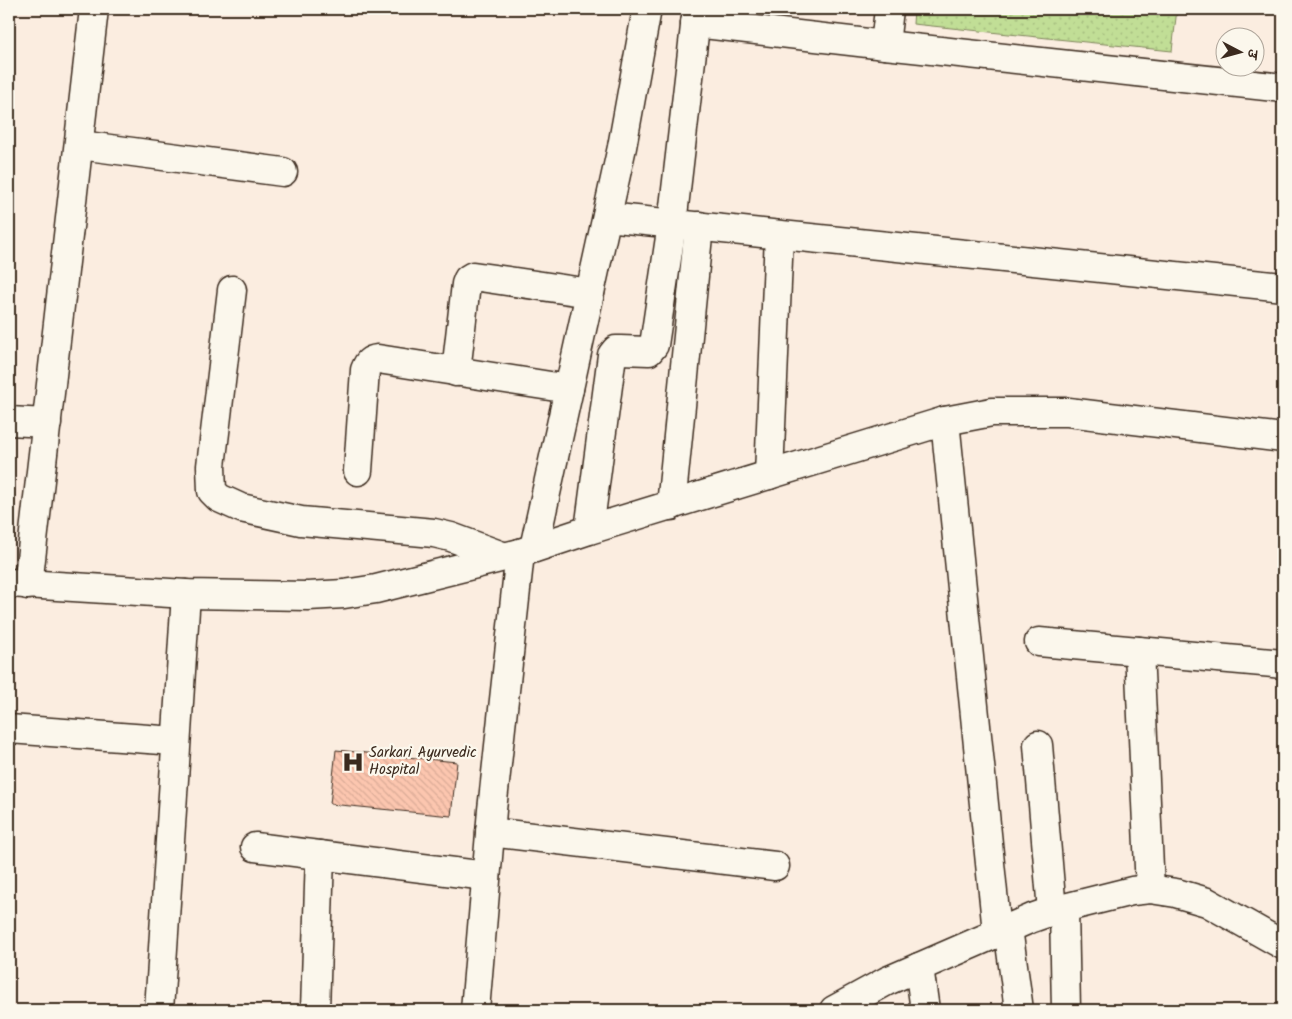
<svg xmlns="http://www.w3.org/2000/svg" width="1292" height="1019" viewBox="0 0 1292 1019" font-family="Kalam,'Playpen Sans Deva',sans-serif">
<style>
.park{fill:url(#park-dots);stroke:#7e845a}
.building{fill:url(#building-back-hatch);stroke:#3b2a1e}
.lines{fill:none;stroke-linecap:round;stroke-linejoin:round}
.minor-casing{stroke:#3b2a1e;stroke-width:31}
.tertiary-casing{stroke:#3b2a1e;stroke-width:31}
.minor{stroke:#fbf7ec;stroke-width:28}
.tertiary{stroke:#fbf7ec;stroke-width:28}
.labels{text-anchor:middle;dominant-baseline:central;stroke-width:4.5;stroke-linejoin:round;paint-order:stroke}
.poi-label{font-size:15px;fill:#3b2a1e;stroke:#fbf7ec;text-anchor:start}
</style>
<defs>
<pattern id="park-dots" width="8" height="8" patternUnits="userSpaceOnUse" patternTransform="scale(1.25)"><rect width="8" height="8" fill="#c1de96"/><path d="M2 2h.1M6 6h.1" fill="none" stroke="#a7bf81" stroke-width="1.8" stroke-linecap="round"/></pattern>
<pattern id="building-back-hatch" width="6" height="6" patternUnits="userSpaceOnUse" patternTransform="scale(1.25)"><rect width="6" height="6" fill="#fcc6af"/><path d="M-1 5l2 2M0 0l6 6M5-1l2 2" fill="none" stroke="#d9aa96"/></pattern>
</defs>
<rect width="100%" height="100%" fill="#fbede0"/>
<filter id="ink" filterUnits="userSpaceOnUse"><feTurbulence type="fractalNoise" baseFrequency=".02" numOctaves="2"/><feDisplacementMap in="SourceGraphic" scale="10" xChannelSelector="R" yChannelSelector="G"/><feConvolveMatrix kernelMatrix="1 2 1 2 8 2 1 2 1" color-interpolation-filters="sRGB"/></filter>
<g filter="url(#ink)">
<polygon class="park" points="914,9 1177,9 1172,51 913,24"/>
<polygon class="building" points="336,750 457,762 451,816 330,804"/>
<g class="lines">
<g class="minor-casing">
<g id="minor">
<polyline points="695,23 885,45 1283,88"/>
<polyline points="885,45 889,9"/>
<polyline points="80,145 283,172"/>
<polyline points="607,217 1283,287"/>
<polyline points="232,290 211,466 212,491 219,498 241,508 301,521 434,533 451,537 505,557"/>
<polyline points="456,372 466,284 468,279 473,276 590,293"/>
<polyline points="9,421 47,423"/>
<polyline points="945,421 997,932"/>
<path d="M358 471 365 370C368 362 370 360 378 359L569 389"/>
<polyline points="769,475 779,235"/>
<polyline points="671,506 699,226"/>
<polyline points="589,530 612,355 616,350 620,350 649,351 654,345 672,224 697,9"/>
<polyline points="534,548 622,147 647,9"/>
<polyline points="28,585 94,9"/>
<polyline points="1039,642 1283,664"/>
<polyline points="1139,651 1150,889"/>
<polyline points="9,729 176,741"/>
<polyline points="1038,745 1052,911"/>
<polyline points="490,832 775,866"/>
<polyline points="255,847 486,876"/>
<polyline points="1064,909 1066,1010"/>
<polyline points="1008,928 1019,1010"/>
<polyline points="919,967 925,1010"/>
<polyline points="159,1010 186,594"/>
<polyline points="315,1010 320,855"/>
<polyline points="475,1010 492,810 520,553"/>
</g>
</g>
<g class="tertiary-casing">
<g id="tertiary">
<polyline points="9,583 186,594 249,595 308,596 344,594 376,589 520,553 589,530 945,421 992,412 1068,412 1283,438"/>
<polyline points="834,1010 887,981 1032,918 1052,911 1132,891 1150,889 1176,893 1207,902 1283,945"/>
</g>
</g>
<use href="#minor" class="minor"/>
<use href="#tertiary" class="tertiary"/>
</g>
</g>
<defs>
<g id="hospital-bare" transform="scale(1.725)"><path d="M-5-5h3v3.5h4V-5h3V5h-3V1.5h-4V5h-3Z" fill="#3b2a1e" stroke="#fbf7ec" stroke-width="2.5" paint-order="stroke"/></g>
</defs>
<g fill-rule="evenodd">
<use href="#hospital-bare" x="353" y="762"/>
</g>
<g class="labels">
<g class="poi-label">
<text x="369" y="753">Sarkari Ayurvedic<tspan x="369" dy="17">Hospital</tspan></text>
</g>
</g>
<rect width="1292" height="1019" fill="none" stroke="#fbf7ec" stroke-width="30"/>
<rect x="15" y="15" width="1262" height="989" fill="none" stroke="#3b2a1e" stroke-width="2" filter="url(#ink)"/>
<g transform="translate(1240 52) rotate(96)"><circle r="24" fill="#fbf7ec" stroke="#aea59a"/>
<path d="M0-4L9 19L0 12L-9 19Z" fill="#3b2a1e"/>
<text y="-8" font-size="14" font-weight="bold" text-anchor="middle" fill="#3b2a1e">उ</text>
</g>
</svg>
